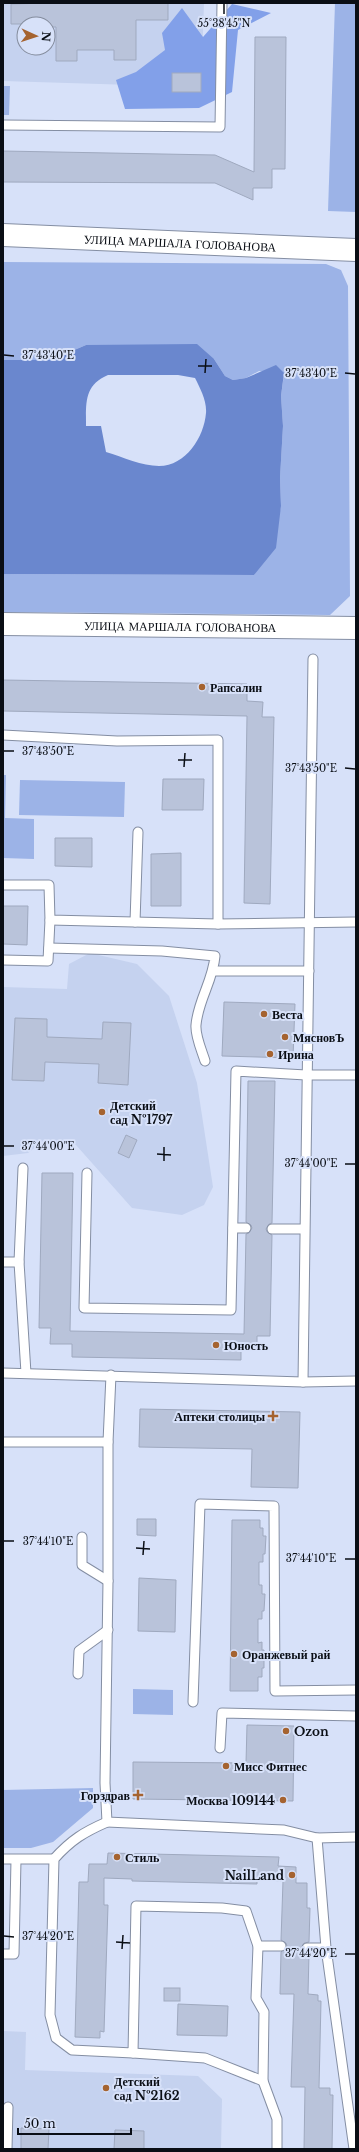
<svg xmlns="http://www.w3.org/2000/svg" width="359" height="2152" viewBox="0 0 359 2152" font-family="'Libre Baskerville',serif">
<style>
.built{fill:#c5d2ef;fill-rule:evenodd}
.green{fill:#9cb3e7}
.forest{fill:#82a0e9}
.water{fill:#6a87ce;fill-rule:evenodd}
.building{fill:#b9c3da;stroke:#9fa9bf}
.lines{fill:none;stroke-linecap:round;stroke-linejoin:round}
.service-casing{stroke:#848ea3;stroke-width:11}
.tertiary-casing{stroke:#848ea3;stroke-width:24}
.service{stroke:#fff;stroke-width:9}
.tertiary{stroke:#fff;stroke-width:22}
.ticks{fill:none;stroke:#0a0e15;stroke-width:1.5}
.poi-dot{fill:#a56330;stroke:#d7e1f9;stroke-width:1.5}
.labels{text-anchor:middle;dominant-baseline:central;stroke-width:4;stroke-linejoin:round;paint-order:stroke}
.street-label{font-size:12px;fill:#0a0e15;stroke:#d7e1f9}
.poi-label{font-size:12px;font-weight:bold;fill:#0a0e15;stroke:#d7e1f9;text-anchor:start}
.ticks-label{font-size:10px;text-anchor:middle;fill:#0a0e15;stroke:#d7e1f9;stroke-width:4;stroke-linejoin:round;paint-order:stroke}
</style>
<rect width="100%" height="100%" fill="#d7e1f9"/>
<g class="built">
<path d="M3 3H204L202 61 165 86 3 81ZM24 24H48V48H24Z"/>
<polygon points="90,953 137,964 169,996 197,1083 213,1187 204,1205 182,1215 132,1208 76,1145 43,1141 28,1153 3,1156 3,987 67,989 69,964"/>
<polygon points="3,2031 26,2032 25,2070 198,2076 222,2099 221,2149 3,2149"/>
</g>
<g class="green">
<polygon points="335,3 356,3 356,212 328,211"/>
<polygon points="3,86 10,86 9,115 3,115"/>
<polygon points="3,262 326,264 341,270 348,286 350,596 330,615 3,612 3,574 254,575 278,521 281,506 280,478 283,426 281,396 284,374 259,371 246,378 233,380 225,376 214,359 86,345 51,360 3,360"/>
<polygon points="3,775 6,775 5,818 34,819 34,859 3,858"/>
<polygon points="20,780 125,782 124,817 19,815"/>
<polygon points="133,1689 173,1690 173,1715 133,1714"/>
<polygon points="93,1788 93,1808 53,1842 31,1848 3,1848 3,1790"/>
</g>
<polygon class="forest" points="232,4 271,13 238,30 232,92 199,108 125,109 116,80 136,72 165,50 162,33 182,8 203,37"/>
<path class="water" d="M197 344 214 359 225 376 233 380 246 378 276 365 284 373 281 396 283 426 280 478 281 506 276 548 254 575 3 574V360H51L86 345ZM108 375H178L195 378C200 388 207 401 206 413 204 437 186 466 159 466 142 466 123 457 106 452L101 426H86C86 403 84 385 108 375Z"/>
<g class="building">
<polygon points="48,3 168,3 168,20 136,20 136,60 114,60 114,50 77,50 77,61 56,61 56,27 48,27 48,24 11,24 11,4"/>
<polygon points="255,37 286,37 285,169 272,169 272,188 253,188 253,200 215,183 3,182 3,151 215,155 254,172"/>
<rect x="172" y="73" width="29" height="19"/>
<polygon points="3,680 247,684 247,701 263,702 262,717 274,717 270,904 244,903 247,716 3,711"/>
<polygon points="163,779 204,779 203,810 162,810"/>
<polygon points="55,838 92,838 92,867 55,866"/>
<polygon points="181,853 181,906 151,906 151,854"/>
<polygon points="3,906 28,906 27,945 3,944"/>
<polygon points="224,1002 295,1004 293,1058 222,1056"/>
<polygon points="15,1018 47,1019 47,1037 102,1039 103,1022 131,1023 128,1085 98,1083 99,1064 45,1062 44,1081 12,1080"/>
<polygon points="248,1081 275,1081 272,1223 269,1224 266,1229 267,1232 272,1235 270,1336 257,1336 257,1350 241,1350 241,1360 72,1357 72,1344 50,1344 51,1328 39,1328 42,1173 73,1173 70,1331 244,1334 246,1234 249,1233 252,1228 251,1225 246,1222"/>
<polygon points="126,1135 137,1140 129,1158 118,1153"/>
<polygon points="140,1409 300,1412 298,1488 251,1487 252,1449 139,1447"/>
<polygon points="137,1519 156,1519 156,1536 137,1535"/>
<polygon points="232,1520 260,1520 260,1528 263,1528 263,1536 266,1536 265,1554 263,1554 263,1562 259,1562 259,1585 262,1585 262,1594 265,1594 264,1611 262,1611 262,1619 258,1619 258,1643 262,1642 262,1650 264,1650 264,1668 262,1668 262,1677 258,1677 258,1691 230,1691"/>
<polygon points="139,1578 176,1580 175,1632 138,1631"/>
<polygon points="247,1725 294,1726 293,1801 133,1799 133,1762 246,1763"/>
<polygon points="108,1853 279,1857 278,1866 296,1867 296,1883 307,1883 307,1908 310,1908 309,1942 304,1943 301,1948 304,1953 309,1954 308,1994 318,1995 318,2001 321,2001 319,2088 330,2088 330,2095 333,2095 332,2149 304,2149 305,2087 291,2087 294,1994 280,1994 281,1952 287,1946 286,1943 281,1940 283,1881 257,1880 257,1884 132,1881 132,1879 104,1878 104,1905 108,1905 104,2032 100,2031 100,2038 75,2037 79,1882 88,1882 89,1864 107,1864"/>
<rect x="164" y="1988" width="16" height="13"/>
<polygon points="178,2004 228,2006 227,2036 177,2035"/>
<polygon points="21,2128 49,2129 48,2149 21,2149"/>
<polygon points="115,2130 144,2131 144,2149 114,2149"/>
</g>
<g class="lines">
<g class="service-casing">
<g id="service">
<polyline points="3,125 220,127 222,3"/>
<polyline points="3,735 117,741 218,740 218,924 356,922"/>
<polyline points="3,885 49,885 50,920 218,924"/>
<polyline points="135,922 138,832"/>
<path d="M49 948 162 951 215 956C213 981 198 1000 196 1025 195 1036 202 1051 205 1061"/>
<polyline points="3,960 48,961 50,920"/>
<polyline points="214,971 309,971"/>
<polyline points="23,1168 19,1262 26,1373"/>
<polyline points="87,1173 84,1308 231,1310 236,1071 306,1075 356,1075"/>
<polyline points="233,1228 246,1228"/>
<polyline points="272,1229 304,1229"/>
<polyline points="3,1262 19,1262"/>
<polyline points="3,1373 303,1382 356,1381"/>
<polyline points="111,1375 108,1442 108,1581 105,1783 107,1822 284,1830 317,1838 356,1837"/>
<path d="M303 1382C305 1141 311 900 313 659"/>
<polyline points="3,1442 108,1442"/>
<polyline points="82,1537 82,1565 108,1581"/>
<polyline points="78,1674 79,1651 108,1630"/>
<polyline points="193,1702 200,1504 274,1506 275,1691 356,1690"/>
<polyline points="220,1748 222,1713 356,1716"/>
<path d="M107 1822C84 1832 71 1840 54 1859L50 2015 56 2038 72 2050 133 2053 136 1906 222 1908 246 1911 258 1946 256 1998 264 2012 263 2081 277 2119V2149"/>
<polyline points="317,1838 326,1948 354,2149"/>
<polyline points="3,1859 54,1859"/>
<polyline points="258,1946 281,1946"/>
<polyline points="307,1948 326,1948"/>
<polyline points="3,1954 14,1954 16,1860"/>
<polyline points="133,2053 205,2058 263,2081"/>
<polyline points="7,2149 8,2107"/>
</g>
</g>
<g class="tertiary-casing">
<g id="tertiary">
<path id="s1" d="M3 235 356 250"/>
<path id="s2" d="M3 624 356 628"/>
</g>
</g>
<use href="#service" class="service"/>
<use href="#tertiary" class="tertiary"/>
</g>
<path class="ticks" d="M224 14V4M4 355 14 356M198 366H212M205 373 206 359M345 373 355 374M4 751H14M178 760H192M184 767 185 753M345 768 355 769M4 1146H14M157 1154 171 1155M164 1161V1147M345 1164H355M4 1541H14M136 1548 150 1549M143 1555 144 1541M345 1559H355M4 1936 14 1937M116 1942 130 1943M122 1949 123 1935M345 1954H355"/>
<g class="poi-dot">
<circle cx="202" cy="687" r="4"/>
<circle cx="264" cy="1014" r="4"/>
<circle cx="285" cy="1037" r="4"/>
<circle cx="270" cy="1054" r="4"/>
<circle cx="102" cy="1112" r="4"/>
<circle cx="216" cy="1345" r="4"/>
<path d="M271 1410h4v4h4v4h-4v4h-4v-4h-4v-4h4z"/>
<circle cx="234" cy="1654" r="4"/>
<circle cx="286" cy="1731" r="4"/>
<circle cx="226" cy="1766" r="4"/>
<path d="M136 1789h4v4h4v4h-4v4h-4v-4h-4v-4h4z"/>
<circle cx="283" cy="1800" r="4"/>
<circle cx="117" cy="1857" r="4"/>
<circle cx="292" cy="1875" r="4"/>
<circle cx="106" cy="2088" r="4"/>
</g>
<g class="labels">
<g class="street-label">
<text stroke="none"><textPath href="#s1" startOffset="177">УЛИЦА МАРШАЛА ГОЛОВАНОВА</textPath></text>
<text stroke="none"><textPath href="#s2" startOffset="177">УЛИЦА МАРШАЛА ГОЛОВАНОВА</textPath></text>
</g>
<g class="poi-label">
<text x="210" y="687">Рапсалин</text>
<text x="272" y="1014">Веста</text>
<text x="293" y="1037">МясновЪ</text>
<text x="278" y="1054">Ирина</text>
<text x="110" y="1105">Детский<tspan x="110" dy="14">сад №1797</tspan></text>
<text x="224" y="1345">Юность</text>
<text x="265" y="1416" text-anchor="end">Аптеки столицы</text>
<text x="242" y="1654">Оранжевый рай</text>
<text x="294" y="1731">Ozon</text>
<text x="234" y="1766">Мисс Фитнес</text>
<text x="130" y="1795" text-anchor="end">Горздрав</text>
<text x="275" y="1800" text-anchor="end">Москва 109144</text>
<text x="125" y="1857">Стиль</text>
<text x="284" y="1875" text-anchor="end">NailLand</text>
<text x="114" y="2081">Детский<tspan x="114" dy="14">сад №2162</tspan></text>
</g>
</g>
<g class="ticks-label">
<text x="224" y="27">55°38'45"N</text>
<text x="48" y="359">37°43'40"E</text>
<text x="311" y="377">37°43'40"E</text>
<text x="48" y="755">37°43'50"E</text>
<text x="311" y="772">37°43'50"E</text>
<text x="48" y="1150">37°44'00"E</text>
<text x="311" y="1167">37°44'00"E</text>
<text x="48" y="1545">37°44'10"E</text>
<text x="311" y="1562">37°44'10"E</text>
<text x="48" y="1940">37°44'20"E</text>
<text x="311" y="1957">37°44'20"E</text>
</g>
<rect width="359" height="2152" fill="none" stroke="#0a0e15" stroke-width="8"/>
<g transform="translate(36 36) rotate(93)"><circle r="19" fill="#d7e1f9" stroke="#858d9e"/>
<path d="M0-3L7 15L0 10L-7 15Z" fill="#a56330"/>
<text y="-6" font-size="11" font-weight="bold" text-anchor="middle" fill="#0a0e15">N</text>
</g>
<path d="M18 2128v6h113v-6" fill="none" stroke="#0a0e15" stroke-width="2"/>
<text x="24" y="2128" font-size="12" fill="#0a0e15" stroke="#d7e1f9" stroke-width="3" paint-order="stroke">50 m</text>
</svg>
